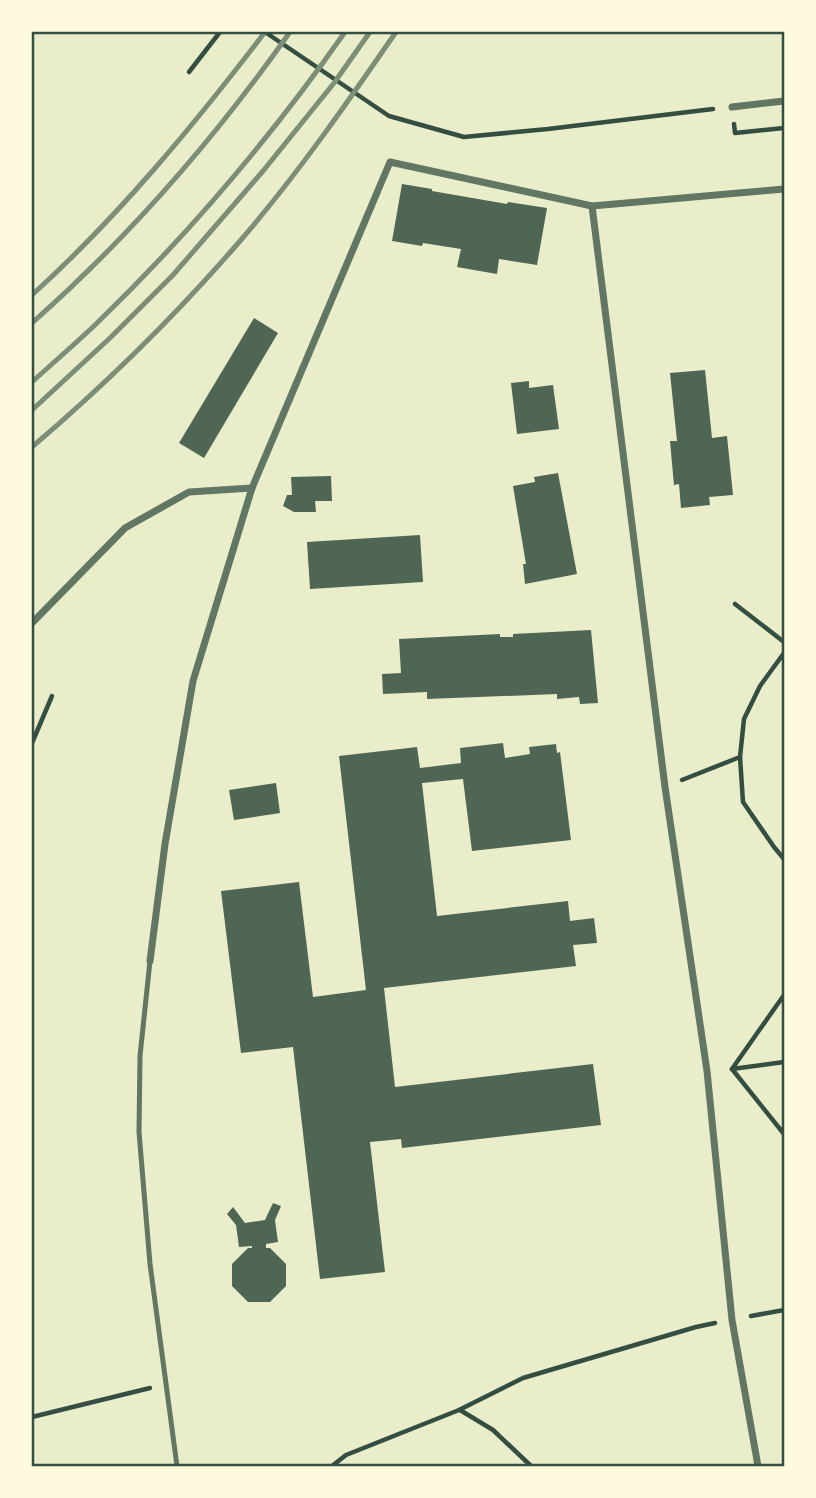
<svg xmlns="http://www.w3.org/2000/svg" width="816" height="1498" viewBox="0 0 816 1498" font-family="'Sofia Sans Condensed',sans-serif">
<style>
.building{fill:#4f6655}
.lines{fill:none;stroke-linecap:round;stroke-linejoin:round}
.path{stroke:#344e41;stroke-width:4.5}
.service{stroke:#617663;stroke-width:5}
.minor{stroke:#617663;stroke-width:7}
.rail{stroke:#7c8e77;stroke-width:5}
.neatline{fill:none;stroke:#344e41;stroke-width:2.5}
</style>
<rect width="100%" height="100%" fill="#e9edc9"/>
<g class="building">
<polygon points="402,184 432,189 432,191 507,204 508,202 547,208 537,265 499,259 497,274 457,267 461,249 423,243 422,246 392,241"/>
<polygon points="254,318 278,333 204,458 179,443"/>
<polygon points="705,370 712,438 727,436 733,495 709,497 710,505 681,508 679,484 674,485 670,441 677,441 670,373"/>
<polygon points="529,381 529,388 553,385 559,429 517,434 511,383"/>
<polygon points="558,473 577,574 525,584 523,564 526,564 513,486 535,482 534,477"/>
<polygon points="331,476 332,501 315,501 316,512 294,512 283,506 287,495 292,495 291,477"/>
<polygon points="420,535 423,582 310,589 307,542"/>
<polygon points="591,630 598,703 580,704 579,697 557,699 557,694 427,699 427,692 383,694 382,674 401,673 399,639 500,634 500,637 513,637 513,634"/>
<polygon points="503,743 505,758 530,754 529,747 556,744 557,753 560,752 571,840 472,851 463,779 422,783 437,916 568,901 570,921 594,918 597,943 573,945 576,966 384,988 395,1087 593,1064 601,1125 402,1148 401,1139 370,1142 385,1272 320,1279 293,1047 241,1053 221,891 299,882 313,997 366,990 339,756 417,747 420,768 461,763 460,748"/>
<polygon points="276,783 280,813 234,820 229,790"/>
<polygon points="273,1203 281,1206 275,1220 278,1242 266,1244 266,1248 270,1248 286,1264 286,1286 270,1302 248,1302 232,1286 232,1264 248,1248 252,1248 252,1246 239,1247 236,1225 227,1214 233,1207 245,1223 265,1220"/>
</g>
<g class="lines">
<g class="path">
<polyline points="265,32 389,116 464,137 548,129 713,109"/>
<polyline points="189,72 220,32"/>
<polyline points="734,124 735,133 784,128"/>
<polyline points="735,604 784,642"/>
<polyline points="784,653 760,686 744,719 740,757 743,802 774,847 784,859"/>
<polyline points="32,743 52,696"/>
<polyline points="682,780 740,757"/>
<polyline points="784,995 732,1069 784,1062"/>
<polyline points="732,1069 784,1134"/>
<polyline points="751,1316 784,1310"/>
<polyline points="460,1410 493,1430 531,1466"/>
<polyline points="32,1417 150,1388"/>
<polyline points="332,1466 346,1455 459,1410 523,1378 696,1327 715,1323"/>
</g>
<polyline class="service" points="150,961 140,1056 139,1132 150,1264 177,1466"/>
<g class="minor">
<polyline points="732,107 784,101"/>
<polyline points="592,206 665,787 707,1071 732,1320 758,1466"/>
<polyline points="32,623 125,528 189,492 252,488"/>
<polyline points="150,961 165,844 193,681 252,488 390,162 592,206 784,189"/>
</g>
<g class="rail">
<path d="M32 295C119 216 194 125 265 32"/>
<path d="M32 323C128 238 216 137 290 32"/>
<path d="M32 382C53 363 75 344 95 325 188 235 272 136 345 32"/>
<polyline points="32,410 110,338 173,275 263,171 334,83 370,32"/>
<path d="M32 447C106 384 177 314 240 241 297 175 347 103 396 32"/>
</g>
</g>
<rect width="816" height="1498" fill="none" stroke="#fefae0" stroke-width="66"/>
<rect x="33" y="33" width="750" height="1432" class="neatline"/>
</svg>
